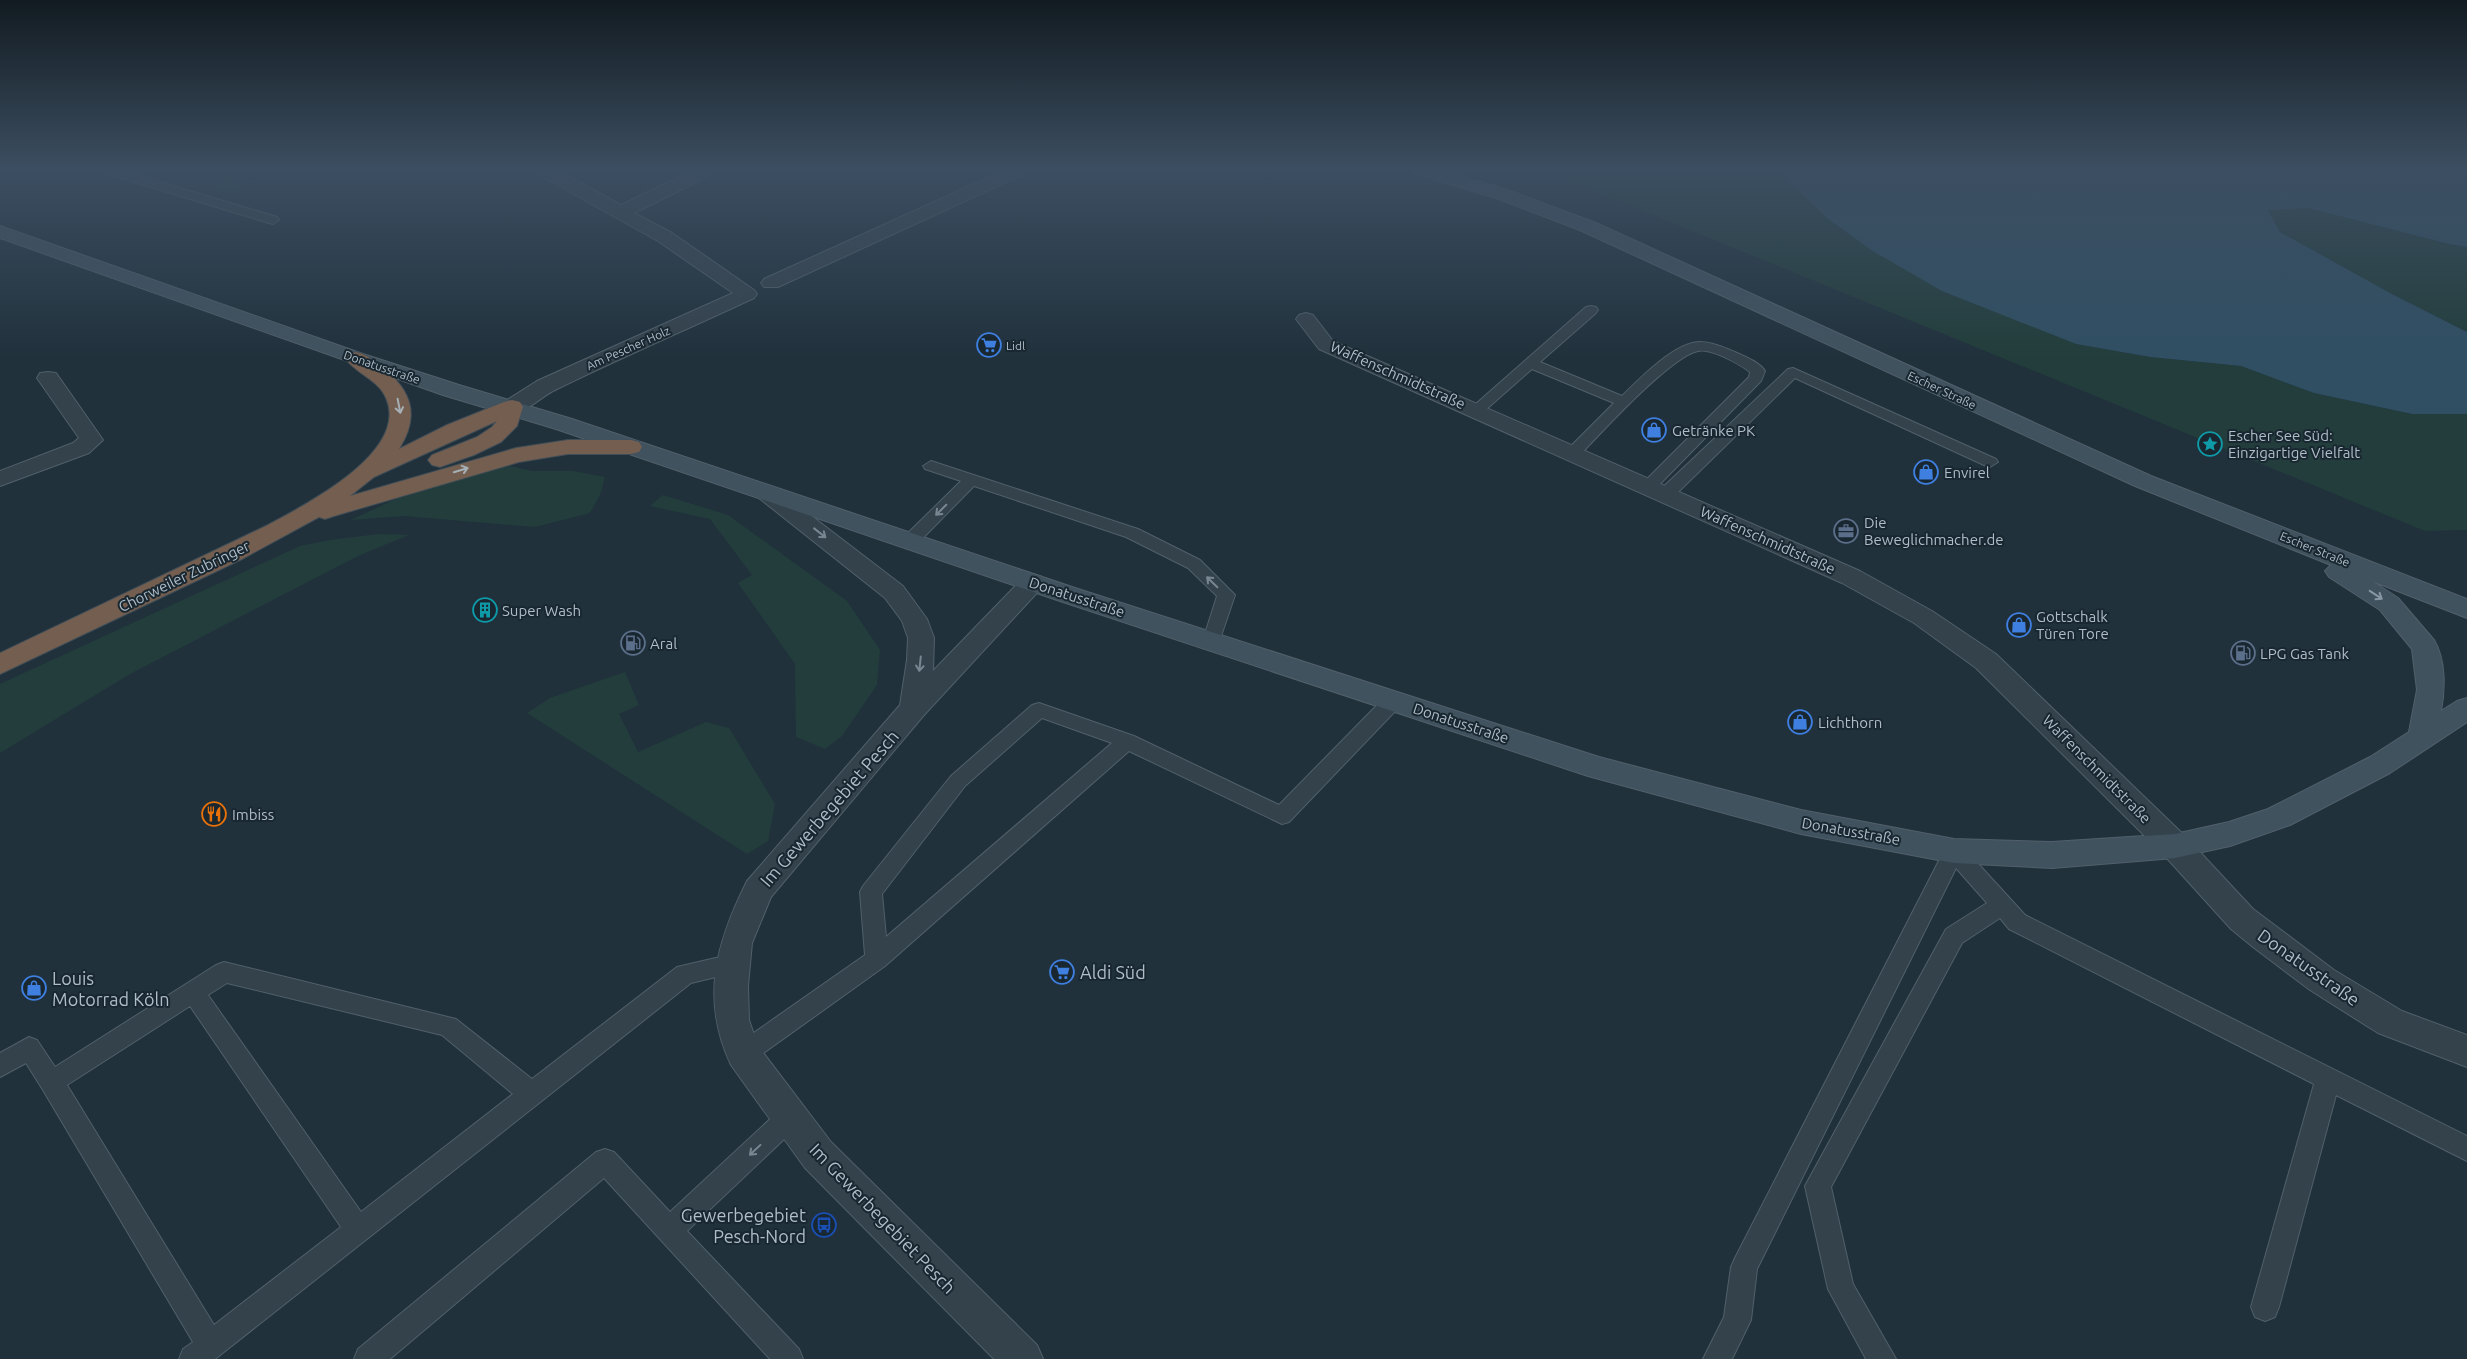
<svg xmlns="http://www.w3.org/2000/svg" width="2467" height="1359" viewBox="0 0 2467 1359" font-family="Ubuntu,sans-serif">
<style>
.green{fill:#223d3b}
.water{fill:#304f63}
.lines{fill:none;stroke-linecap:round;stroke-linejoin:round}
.lane-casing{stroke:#51606a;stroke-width:2}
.street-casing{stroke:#51606a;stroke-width:2}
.secondary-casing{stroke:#51606a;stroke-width:2}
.highway-casing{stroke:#3e4d57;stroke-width:2}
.lane{fill:#34424c;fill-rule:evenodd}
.street{fill:#34424c;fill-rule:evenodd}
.secondary{fill:#41525f;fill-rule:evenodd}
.highway{fill:#735e50;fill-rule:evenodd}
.oneway{stroke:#a5afb6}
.oneway2{stroke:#778690}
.oneway3{stroke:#8898a3}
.labels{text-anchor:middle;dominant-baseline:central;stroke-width:4;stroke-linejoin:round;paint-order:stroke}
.far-poi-label{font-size:12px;fill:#aebdc8;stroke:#192730;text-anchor:start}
.far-street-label{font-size:12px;fill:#aebdc8;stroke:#192730}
.street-label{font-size:15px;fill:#aebdc8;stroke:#192730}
.poi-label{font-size:15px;fill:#aebdc8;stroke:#192730;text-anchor:start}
.near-street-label{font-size:18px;fill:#aebdc8;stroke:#192730}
.near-poi-label{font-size:18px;fill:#aebdc8;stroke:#192730;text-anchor:start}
</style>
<rect width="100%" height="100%" fill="#20313c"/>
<g class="green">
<polygon points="1541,169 1776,169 1827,218 2076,344 2150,357 2241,366 2314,393 2412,414 2467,414 2467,530 2425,531"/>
<polygon points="228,177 244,187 225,194 208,184"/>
<polygon points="2308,208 2449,244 2467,247 2467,332 2392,294 2280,232 2268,209"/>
<polygon points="510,466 532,471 573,471 605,477 600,495 590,513 535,527 404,516 351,520 404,495 467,476"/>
<polygon points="663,495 728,515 847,601 880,650 877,685 842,736 825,749 796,737 795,664 738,583 752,575 710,519 650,506"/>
<polygon points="378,534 409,535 358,556 130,674 0,753 0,684 300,546 330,540"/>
<polygon points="625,672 639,705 619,714 638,752 706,722 729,728 775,804 768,841 747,854 527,713 550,698"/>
</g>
<polygon class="water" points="1776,169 2467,169 2467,247 2449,244 2308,208 2268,210 2280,232 2392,294 2467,332 2467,414 2412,414 2314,393 2241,366 2150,357 2076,344 1942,291 1871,250 1827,218"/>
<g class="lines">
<g class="lane-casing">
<g id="lane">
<polygon points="99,169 116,169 277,217 279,220 273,224 269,223 101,172"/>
<path d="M1591 306 1596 307 1598 310 1596 313 1540 362 1622 396C1639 379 1675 342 1700 342 1712 342 1726 348 1737 353 1746 357 1759 362 1765 371L1761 381 1654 490H1642L1640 486 1749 377 1750 372C1740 364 1711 348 1698 351 1671 356 1600 434 1579 456L1573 458 1565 453 1567 450 1614 403 1532 369 1482 413H1472L1469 410 1586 307Z"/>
<polygon points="1793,368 1996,459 1998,462 1990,467 1984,465 1795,378 1672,498 1660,498 1658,494 1660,490 1788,369"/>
<polygon points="931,461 1138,529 1200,560 1235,595 1218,645 1212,646 1206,645 1203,640 1217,596 1188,568 1126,537 974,486 916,545 904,545 902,541 904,537 961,481 925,469 923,466"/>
<path d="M1394 693 1401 695 1404 700 1401 705 1289 822 1282 824 1129 751 885 966 751 1062 743 1065 735 1062 731 1054 735 1046 865 955 860 892 863 886 951 776 1032 705 1039 703 1134 736 1279 805 1387 695ZM1042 718 1112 743 886 937 882 894 965 786Z"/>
<polygon points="1954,842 1961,845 2025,915 2467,1136 2467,1161 2336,1095 2279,1307 2275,1317 2265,1321 2255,1317 2251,1307 2314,1084 2009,929 2000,918 1962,943 1831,1187 1853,1284 1896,1359 1866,1359 1828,1289 1805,1186 1946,929 1987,903 1956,868 1757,1269 1751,1320 1732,1359 1703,1359 1724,1317 1731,1267 1735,1258 1947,845"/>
<path d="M733 954 741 957 744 964 741 971 691 983 215 1359H179L183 1349 193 1342 43 1090 26 1063 0 1077V1053L29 1037 37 1040 55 1067 216 965 224 962 456 1019 532 1079 677 967ZM227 983 442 1035 513 1094 361 1212 208 995ZM190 1006 341 1227 214 1325 67 1085Z"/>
<polygon points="790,1105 799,1109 802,1117 799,1125 687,1231 799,1349 803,1359 770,1359 604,1178 390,1359 354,1359 358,1349 596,1152 605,1149 614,1152 670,1212 781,1109"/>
</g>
</g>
<g class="street-casing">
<g id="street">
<path d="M533 169H554L621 205 696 169H717L715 173 634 213 672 233 754 290 757 294 754 298C688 329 620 358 555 390 538 398 524 417 504 412L501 407 504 402 537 381 733 293 658 241 536 173Z"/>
<polygon points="1007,169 1029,169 1026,173 778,287 764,287 761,283 764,279"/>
<polygon points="1306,313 1313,315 1333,341 1860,571 1932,611 1996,654 2186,837 2253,909 2277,927 2334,970 2402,1011 2467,1035 2467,1067 2378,1033 2310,990 2253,947 2231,929 2164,855 1976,668 1914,623 1842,583 1319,349 1296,319 1299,315"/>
<polygon points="48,372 56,373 103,440 89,453 0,486 0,471 73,443 79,438 37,378 40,373"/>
<path d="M767 486 775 488 903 586 927 619 934 638 933 671 1024 577 1033 574 1042 577 1046 583 924 715 771 897 752 943 748 986 749 1020 758 1046 831 1142 1037 1345 1043 1359H994L805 1168 731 1065C700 999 716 943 747 881L900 705 907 660 908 638 902 621 885 598 759 498 755 493 759 488Z"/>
</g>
</g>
<g class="secondary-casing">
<path id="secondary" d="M1410 169H1436L1508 190 1596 223 2151 476 2467 599V618L2372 581 2398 598 2434 640C2446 660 2445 690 2441 711L2457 701 2467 698V722L2390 773 2290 825 2230 846 2175 858 2052 868 1954 863 1801 834 1588 776 1057 600 556 429 443 395 0 238V226L363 354 459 385 572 419 1075 588 1599 757 1801 810 1954 839 2052 842 2175 834 2229 822 2268 809 2370 757 2409 732 2417 690 2412 649 2380 610 2329 577 2325 571 2331 565 2135 486 1582 231 1496 198 1413 173Z"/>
</g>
<g class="highway-casing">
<path id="highway" d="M356 352C366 354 374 361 383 368 412 391 420 416 399 449L447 425 504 402 512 400 520 402 523 407 517 426 501 442 474 455 440 467 432 465 428 460 432 455 477 437 492 427 497 421 374 477 350 496 516 448 568 440H631L639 442 642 447 639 452 631 454H568L519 462 334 516 325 519 319 517 242 559 0 674V653L268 525C305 505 410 452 386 398 378 379 356 374 345 358L349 354Z"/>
</g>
<use href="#lane" class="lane"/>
<use href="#street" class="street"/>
<use href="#secondary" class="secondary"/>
<use href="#highway" class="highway"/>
</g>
<defs><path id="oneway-shaft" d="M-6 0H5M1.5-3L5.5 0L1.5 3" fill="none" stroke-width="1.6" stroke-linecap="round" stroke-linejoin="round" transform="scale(1.25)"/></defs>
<g class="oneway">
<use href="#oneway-shaft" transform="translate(399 406) rotate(79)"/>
<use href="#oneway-shaft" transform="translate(461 470) rotate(-17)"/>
</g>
<g class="oneway2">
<use href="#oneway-shaft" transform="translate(941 510) rotate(135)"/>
<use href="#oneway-shaft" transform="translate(820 533) rotate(38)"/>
<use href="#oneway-shaft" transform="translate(1212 582) rotate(-136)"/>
<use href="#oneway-shaft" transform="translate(920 664) rotate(96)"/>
<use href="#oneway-shaft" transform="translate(755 1150) rotate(137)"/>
</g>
<use class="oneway3" href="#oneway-shaft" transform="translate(2376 595) rotate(33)"/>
<linearGradient id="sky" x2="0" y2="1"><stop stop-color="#121b21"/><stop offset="0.47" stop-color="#3c4e61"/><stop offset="1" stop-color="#3c4e61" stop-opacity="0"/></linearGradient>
<rect width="2467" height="359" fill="url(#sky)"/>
<defs>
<g id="supermarket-ring" transform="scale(1.25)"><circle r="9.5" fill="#192730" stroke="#3f7fe0" stroke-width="1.5"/><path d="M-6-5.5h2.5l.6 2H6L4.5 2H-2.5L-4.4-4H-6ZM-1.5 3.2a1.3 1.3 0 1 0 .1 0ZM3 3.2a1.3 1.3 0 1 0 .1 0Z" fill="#3f7fe0"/></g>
<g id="shop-ring" transform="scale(1.25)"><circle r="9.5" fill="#192730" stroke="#3f7fe0" stroke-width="1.5"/><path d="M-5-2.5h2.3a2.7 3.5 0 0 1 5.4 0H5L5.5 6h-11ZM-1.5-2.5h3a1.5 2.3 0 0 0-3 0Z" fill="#3f7fe0"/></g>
<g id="sight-ring" transform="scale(1.25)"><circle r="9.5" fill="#192730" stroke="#0f9aa8" stroke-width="1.5"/><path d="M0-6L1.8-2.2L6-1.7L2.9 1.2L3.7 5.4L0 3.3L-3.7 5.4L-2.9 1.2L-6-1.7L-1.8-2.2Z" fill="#0f9aa8"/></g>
<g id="office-ring" transform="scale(1.25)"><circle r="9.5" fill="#192730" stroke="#5c6f8a" stroke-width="1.5"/><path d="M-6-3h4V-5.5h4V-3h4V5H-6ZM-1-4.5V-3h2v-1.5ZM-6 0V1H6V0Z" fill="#5c6f8a"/></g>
<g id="building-ring" transform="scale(1.25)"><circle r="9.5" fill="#192730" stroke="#0f9aa8" stroke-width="1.5"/><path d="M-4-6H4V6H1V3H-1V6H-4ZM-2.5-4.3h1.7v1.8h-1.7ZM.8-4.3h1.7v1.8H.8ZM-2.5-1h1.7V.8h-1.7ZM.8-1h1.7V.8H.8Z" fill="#0f9aa8"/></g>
<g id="fuel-ring" transform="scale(1.25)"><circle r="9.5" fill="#192730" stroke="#5c6f8a" stroke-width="1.5"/><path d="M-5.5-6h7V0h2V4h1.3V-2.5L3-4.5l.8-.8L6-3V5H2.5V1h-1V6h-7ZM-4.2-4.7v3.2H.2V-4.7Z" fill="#5c6f8a"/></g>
<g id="restaurant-ring" transform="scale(1.25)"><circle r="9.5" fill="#192730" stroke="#e8710a" stroke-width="1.5"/><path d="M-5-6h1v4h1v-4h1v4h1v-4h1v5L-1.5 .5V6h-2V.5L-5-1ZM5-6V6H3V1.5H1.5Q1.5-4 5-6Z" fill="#e8710a"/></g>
<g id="bus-ring" transform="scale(1.25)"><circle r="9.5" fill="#192730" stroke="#1a4fb4" stroke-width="1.5"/><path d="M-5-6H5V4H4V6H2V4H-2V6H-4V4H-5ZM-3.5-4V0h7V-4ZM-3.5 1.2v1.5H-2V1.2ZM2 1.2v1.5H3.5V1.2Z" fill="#1a4fb4"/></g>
</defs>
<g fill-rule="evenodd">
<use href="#supermarket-ring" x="989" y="345"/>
<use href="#shop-ring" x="1654" y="430"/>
<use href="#sight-ring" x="2210" y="444"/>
<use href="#shop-ring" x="1926" y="472"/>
<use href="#office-ring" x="1846" y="531"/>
<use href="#building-ring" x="485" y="610"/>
<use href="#shop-ring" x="2019" y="625"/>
<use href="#fuel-ring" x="633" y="643"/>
<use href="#fuel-ring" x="2243" y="653"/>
<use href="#shop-ring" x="1800" y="722"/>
<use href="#restaurant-ring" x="214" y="814"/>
<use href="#supermarket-ring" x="1062" y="972"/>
<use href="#shop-ring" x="34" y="988"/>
<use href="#bus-ring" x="824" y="1225"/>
</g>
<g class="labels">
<g class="far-poi-label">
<text x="1006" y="345">Lidl</text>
</g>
<g class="far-street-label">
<text transform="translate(628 348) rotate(-24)">Am Pescher Holz</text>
<text transform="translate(382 367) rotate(19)">Donatusstraße</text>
<text transform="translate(1942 390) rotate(25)">Escher Straße</text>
<text transform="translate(2315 549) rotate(22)">Escher Straße</text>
</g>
<g class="street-label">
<text transform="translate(1398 375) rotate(24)">Waffenschmidtstraße</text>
<text transform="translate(1768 540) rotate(24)">Waffenschmidtstraße</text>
<text transform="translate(184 576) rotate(-26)">Chorweiler Zubringer</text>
<text transform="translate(1077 597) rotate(18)">Donatusstraße</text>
<text transform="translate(1461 723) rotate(18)">Donatusstraße</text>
<text transform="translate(2097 769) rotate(45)">Waffenschmidtstraße</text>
<text transform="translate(1851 831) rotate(10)">Donatusstraße</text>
</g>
<g class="poi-label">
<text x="1672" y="430">Getränke PK</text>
<text x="2228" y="435">Escher See Süd:<tspan x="2228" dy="17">Einzigartige Vielfalt</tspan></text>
<text x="1944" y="472">Envirel</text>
<text x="1864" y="522">Die<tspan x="1864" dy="17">Beweglichmacher.de</tspan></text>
<text x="502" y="610">Super Wash</text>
<text x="2036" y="616">Gottschalk<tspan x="2036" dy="17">Türen Tore</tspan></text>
<text x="650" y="643">Aral</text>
<text x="2260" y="653">LPG Gas Tank</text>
<text x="1818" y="722">Lichthorn</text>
<text x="232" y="814">Imbiss</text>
</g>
<g class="near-street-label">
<text transform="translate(829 808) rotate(-49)">Im Gewerbegebiet Pesch</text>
<text transform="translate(2309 967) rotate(35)">Donatusstraße</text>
<text transform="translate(883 1218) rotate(46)">Im Gewerbegebiet Pesch</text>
</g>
<g class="near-poi-label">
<text x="1080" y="972">Aldi Süd</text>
<text x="52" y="978">Louis<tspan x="52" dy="21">Motorrad Köln</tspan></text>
<text x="806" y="1215" text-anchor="end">Gewerbegebiet<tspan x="806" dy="21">Pesch-Nord</tspan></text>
</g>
</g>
</svg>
